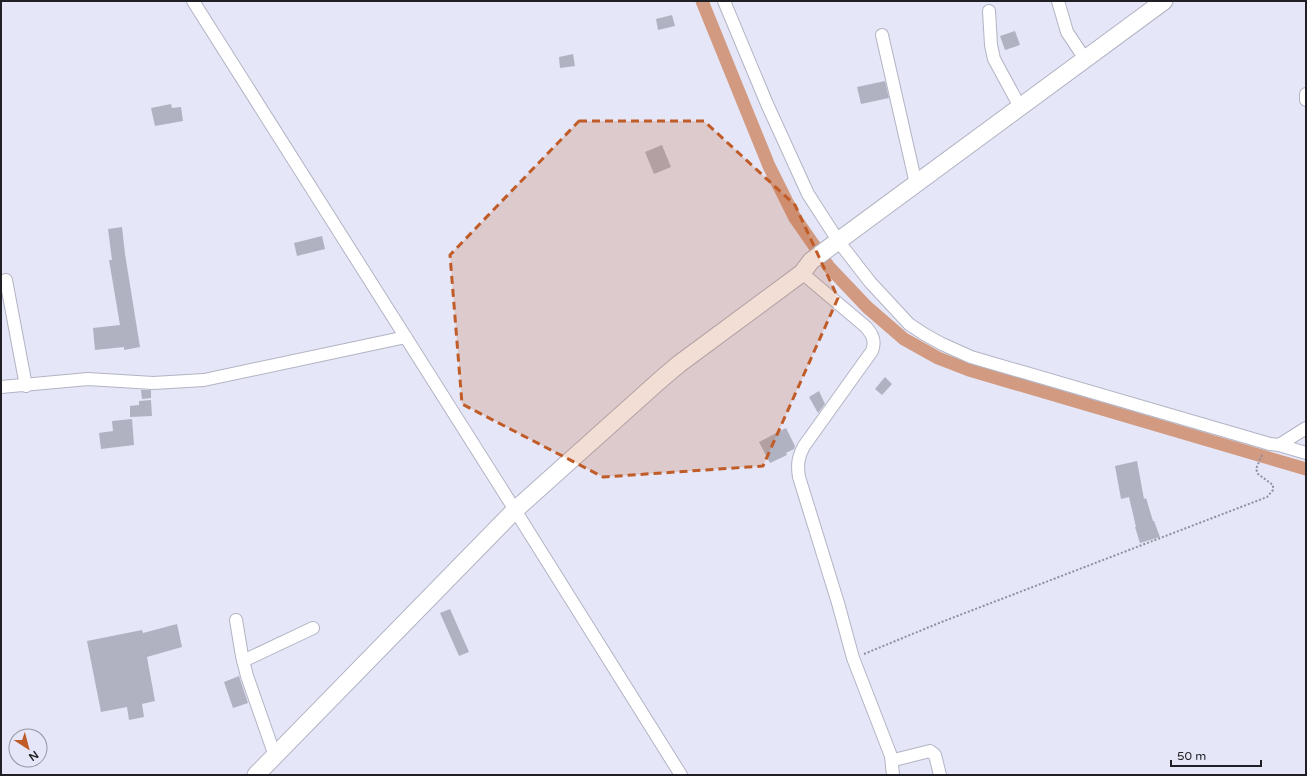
<svg xmlns="http://www.w3.org/2000/svg" width="1307" height="776" font-family="'Varela Round',sans-serif">
<style>
.lines{fill:none;stroke-linecap:round;stroke-linejoin:round}
.canal{stroke:#d29a81;stroke-width:13}
.building{fill:#b0b2c2}
.street-casing{stroke:#b2b4c4;stroke-width:14}
.secondary-casing{stroke:#b2b4c4;stroke-width:19}
.path{stroke:#8f909c;stroke-width:2;stroke-dasharray:2 2;stroke-linecap:butt}
.street{stroke:#fff;stroke-width:12}
.secondary{stroke:#fff;stroke-width:17}
.marked{fill:#c05c28;fill-opacity:0.2;stroke:#c05c28;stroke-width:3;stroke-dasharray:8 5;stroke-linejoin:round}
</style>
<rect width="100%" height="100%" fill="#e5e6f7"/>
<g class="lines">
<path class="canal" d="M702 1 769 166 795 218 829 267 867 307 904 339 938 358 969 370 1306 469"/>
</g>
<path class="building" d="M672 15 675 26 658 30 656 19Z
M1015 31 1020 45 1005 50 1000 36Z
M573 54 575 66 560 68 559 57Z
M885 81 889 98 861 104 857 87Z
M171 104 172 108 181 107 183 121 155 126 151 108Z
M662 145 671 167 654 174 645 152Z
M122 227 125 254 140 347 124 350V347L95 350 93 328 120 325 109 260H112L108 229Z
M322 236 325 249 297 256 294 243Z
M885 377 892 384 882 395 875 389Z
M141 390H151V398L142 399Z
M819 391 825 404 818 413 809 397Z
M151 400 152 416 130 417V406L139 405V401Z
M132 419 134 445 101 449 99 433 113 431 112 421Z
M786 428 795 446 794 449 786 453 787 455 770 463 759 442Z
M1137 461 1144 499 1146 498 1153 521H1154L1160 537 1140 543 1135 527H1136L1129 497 1121 499 1115 466Z
M450 609 469 652 459 656 440 613Z
M177 624 182 647 147 657 155 701 142 704 144 717 129 720 127 707 101 712 87 641 142 630 143 633Z
M239 676 248 703 233 708 224 682Z"/>
<g class="lines">
<defs>
<path id="street" d="M193 1 515 510 681 775
M724 1 767 104 808 194 839 242 870 282 909 324 924 334 942 344 971 357 1270 444 1279 445 1306 453
M1058 1 1067 32 1085 59
M989 11 991 45 994 59 1020 107
M882 35 916 184
M1306 94V100
M802 273 866 327C872 334 876 341 872 351L804 446C798 457 797 465 799 477L838 603 853 658 891 756 893 775
M6 280 26 386
M1 387 88 379 153 383 204 380 406 337
M1279 445 1306 428
M236 620 242 656 247 676 275 756
M243 661 313 628
M892 763 894 760 930 751 935 755 940 775"/>
<path id="secondary" d="M256 775 515 510 659 381 679 364 802 273 811 261 1164 1"/>
</defs>
<use href="#street" class="street-casing"/>
<use href="#secondary" class="secondary-casing"/>
<path class="path" d="M864 654 939 623 1267 497 1273 490V485L1258 474 1256 469 1262 455"/>
<use href="#street" class="street"/>
<use href="#secondary" class="secondary"/>
</g>
<path class="marked" d="M579 121H704L795 205 838 298 763 466 603 477 462 404 450 255Z"/>
<rect width="1307" height="776" fill="none" stroke="#1f1f25" stroke-width="4"/>
<g transform="translate(28 748) rotate(144)"><circle r="19" fill="#e5e6f7" stroke="#9696a3"/>
<path d="M0-3L7 15L0 10L-7 15Z" fill="#c05c28"/>
<text y="-6" font-size="11" font-weight="bold" text-anchor="middle" fill="#1f1f25">N</text>
</g>
<path d="M1171 760v6h90v-6" fill="none" stroke="#1f1f25" stroke-width="2"/>
<text x="1177" y="760" font-size="12" fill="#1f1f25" stroke="#e5e6f7" stroke-width="3" paint-order="stroke">50 m</text>
</svg>
